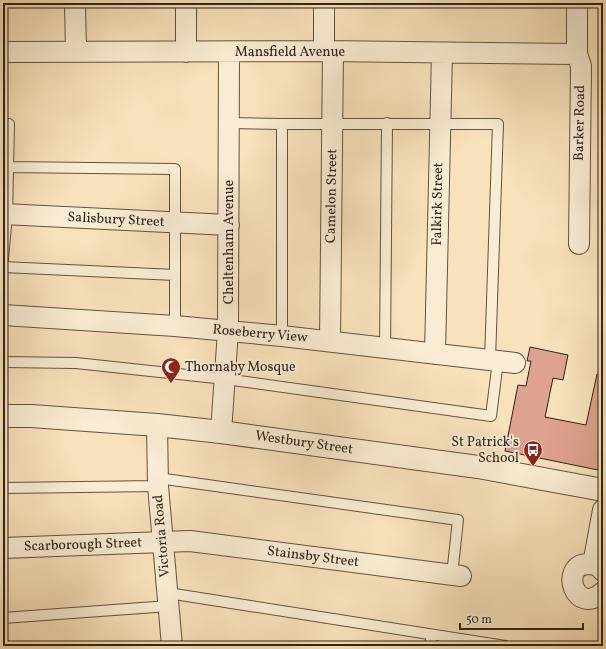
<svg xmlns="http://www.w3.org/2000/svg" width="606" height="649" font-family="Vollkorn,serif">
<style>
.building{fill:#dda290;stroke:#302219}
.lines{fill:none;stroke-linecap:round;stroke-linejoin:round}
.service-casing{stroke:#625242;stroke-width:12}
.minor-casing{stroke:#625242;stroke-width:22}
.tertiary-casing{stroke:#625242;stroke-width:24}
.service{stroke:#faecd3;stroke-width:10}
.minor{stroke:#faecd3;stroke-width:20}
.tertiary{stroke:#faecd3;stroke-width:22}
.labels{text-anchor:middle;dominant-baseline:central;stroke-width:3.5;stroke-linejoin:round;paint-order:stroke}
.street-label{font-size:14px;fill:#302219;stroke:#faecd3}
.poi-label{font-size:14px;fill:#302219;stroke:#faecd3;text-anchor:start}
</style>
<rect width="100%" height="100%" fill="#f8e2bb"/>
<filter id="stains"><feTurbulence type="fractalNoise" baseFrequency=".005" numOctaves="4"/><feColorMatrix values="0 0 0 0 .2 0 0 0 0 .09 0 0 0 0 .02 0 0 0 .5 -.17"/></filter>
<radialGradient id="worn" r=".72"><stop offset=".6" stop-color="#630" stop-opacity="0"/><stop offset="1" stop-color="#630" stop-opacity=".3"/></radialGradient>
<path class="building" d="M530 347 568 355 563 380 553 378 545 417 586 425 597 374 603 376V471L505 451 518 385 526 386 531 361H527Z"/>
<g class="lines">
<defs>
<path id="service" d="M229 123 282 124H498L490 360
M3 124H9L7 215 3 259
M8 167 175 169V326
M3 267 175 275
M282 336V124
M385 348 387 123
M3 362 76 363 225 379 491 416 498 361
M158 478 458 520 452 575
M3 488 158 486
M168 593 505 646
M3 618 169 606
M430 646 432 635"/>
<path id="minor" d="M75 3 76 52
M577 3V54L581 66 579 244
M324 51V3
M3 52 324 51 577 54
M186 52V3
M3 214 229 225
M3 315 175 326 282 336 515 363
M330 341 333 52
M435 354 442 53
M157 425 158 486 172 646
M221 432 228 331 229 52
M3 548 190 541 461 576
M593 564 603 510
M603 571C598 565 594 564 587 564 559 566 575 617 603 592"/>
<path id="tertiary" d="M3 416H31L157 425 221 432 478 467 603 490"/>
</defs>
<use href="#service" class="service-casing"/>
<use href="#minor" class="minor-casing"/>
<use href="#tertiary" class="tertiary-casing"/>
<use href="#service" class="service"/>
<use href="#minor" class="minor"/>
<use href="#tertiary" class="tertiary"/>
</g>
<defs>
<symbol id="mosque-pin" viewBox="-11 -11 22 30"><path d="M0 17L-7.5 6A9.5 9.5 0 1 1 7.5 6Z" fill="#8f2418" stroke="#faecd3"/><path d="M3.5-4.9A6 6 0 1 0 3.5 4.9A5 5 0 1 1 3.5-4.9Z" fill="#fff"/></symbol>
<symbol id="bus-pin" viewBox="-11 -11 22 30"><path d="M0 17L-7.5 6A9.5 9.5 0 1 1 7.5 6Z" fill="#8f2418" stroke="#faecd3"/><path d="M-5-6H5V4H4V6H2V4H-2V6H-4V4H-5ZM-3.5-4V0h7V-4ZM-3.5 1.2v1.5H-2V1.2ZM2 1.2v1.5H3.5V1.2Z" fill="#fff"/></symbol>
</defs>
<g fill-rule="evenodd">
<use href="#mosque-pin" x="160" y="356" width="22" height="30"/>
<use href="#bus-pin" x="522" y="439" width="22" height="30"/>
</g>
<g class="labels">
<g class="street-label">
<text x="290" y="52">Mansfield Avenue</text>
<text transform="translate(580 123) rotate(-89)">Barker Road</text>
<text transform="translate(332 196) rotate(-89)">Camelon Street</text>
<text transform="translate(438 204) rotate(-89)">Falkirk Street</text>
<text transform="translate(116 220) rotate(3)">Salisbury Street</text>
<text transform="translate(229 242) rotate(-90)">Cheltenham Avenue</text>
<text transform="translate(260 334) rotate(5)">Roseberry View</text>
<text transform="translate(304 443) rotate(8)">Westbury Street</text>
<text transform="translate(162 536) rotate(-95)">Victoria Road</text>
<text transform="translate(83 545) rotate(-2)">Scarborough Street</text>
<text transform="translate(313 557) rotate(7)">Stainsby Street</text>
</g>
<g class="poi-label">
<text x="185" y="367">Thornaby Mosque</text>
<text x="519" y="442" text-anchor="end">St Patrick's<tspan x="519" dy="16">School</tspan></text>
</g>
</g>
<rect width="606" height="649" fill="none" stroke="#f8e2bb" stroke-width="16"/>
<rect x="4" y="4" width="598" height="641" fill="none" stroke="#302219" stroke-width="2"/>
<rect x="8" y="8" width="590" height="633" fill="none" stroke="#302219"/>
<path d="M460 623v6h123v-6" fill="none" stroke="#302219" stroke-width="2"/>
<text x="466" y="623" font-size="12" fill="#302219" stroke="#faecd3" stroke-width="3" paint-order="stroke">50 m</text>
<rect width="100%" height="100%" filter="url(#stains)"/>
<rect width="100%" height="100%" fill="url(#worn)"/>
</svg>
